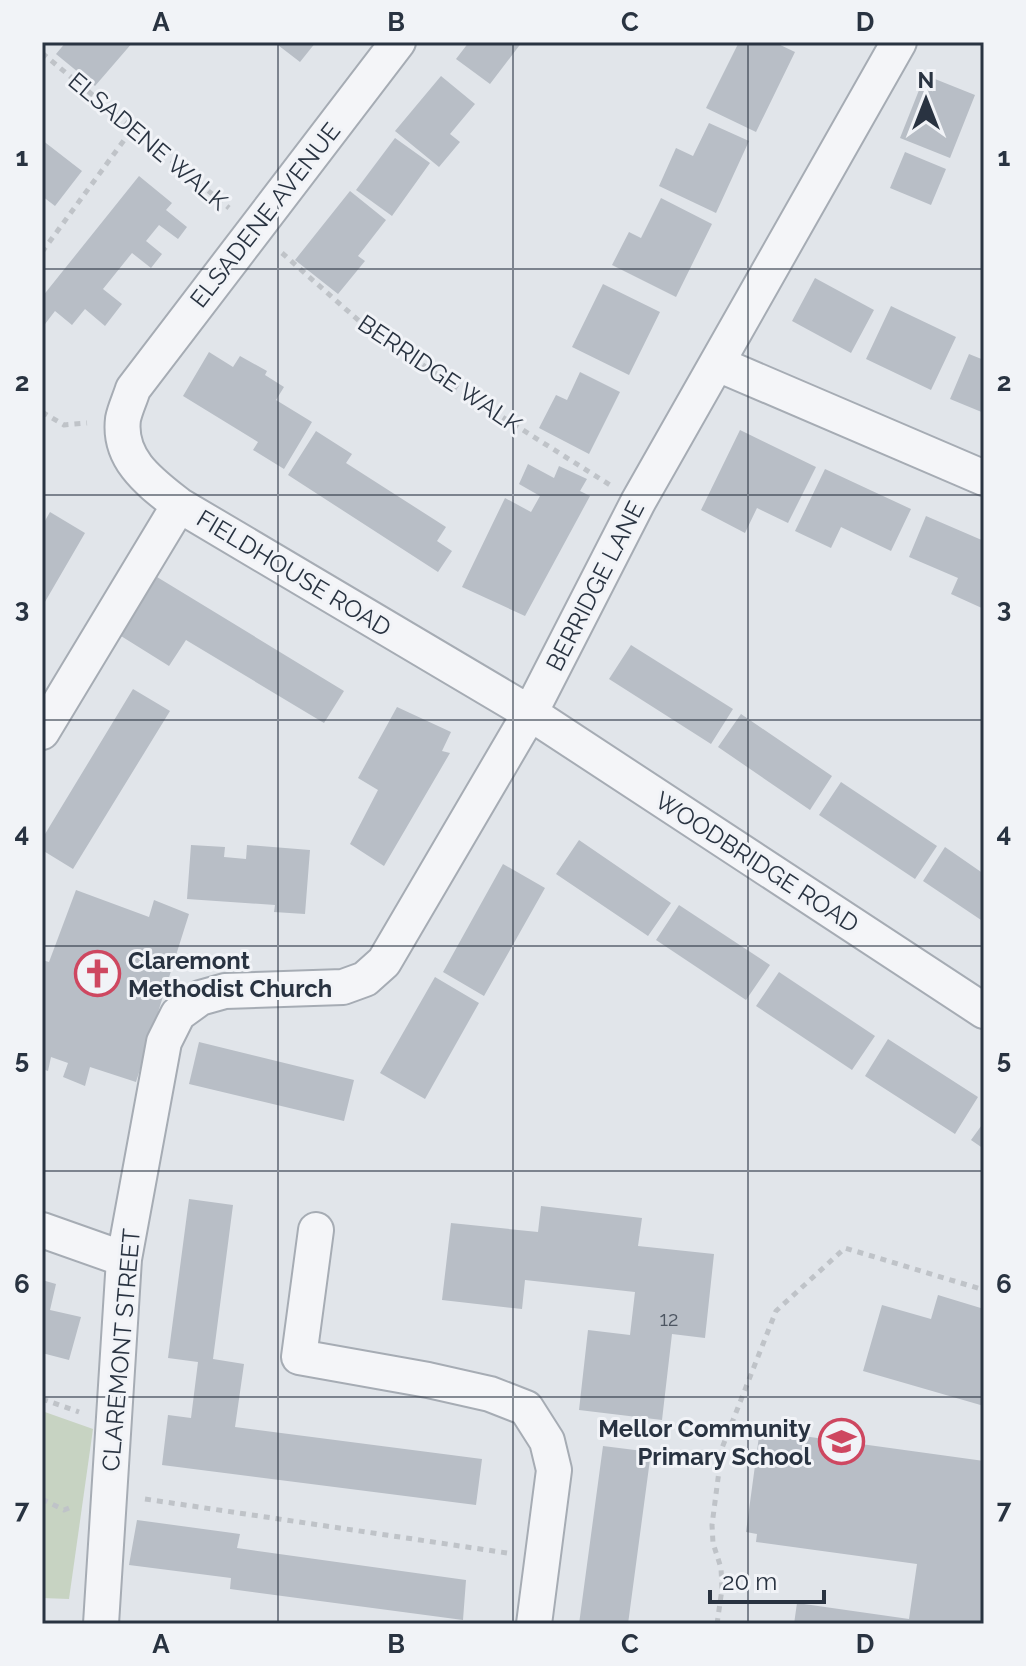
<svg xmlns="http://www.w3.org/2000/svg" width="1026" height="1666" font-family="Raleway,sans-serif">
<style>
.green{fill:#c7d3c2}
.building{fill:#b8bec6}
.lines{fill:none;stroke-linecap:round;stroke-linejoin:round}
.street-casing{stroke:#a6acb4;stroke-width:38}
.path{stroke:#bfc3c8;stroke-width:5;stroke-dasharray:6 6;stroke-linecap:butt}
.street{stroke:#f4f5f8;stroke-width:34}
.grid{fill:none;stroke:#293341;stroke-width:2;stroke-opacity:0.55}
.labels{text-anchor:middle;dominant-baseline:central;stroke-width:6;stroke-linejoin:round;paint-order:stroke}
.number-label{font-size:20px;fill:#4d5662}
.street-label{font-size:24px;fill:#293341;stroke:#f1f3f7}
.poi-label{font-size:24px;font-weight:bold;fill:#293341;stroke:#f1f3f7;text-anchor:start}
.neatline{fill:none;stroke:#293341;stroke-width:3}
.grid-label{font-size:26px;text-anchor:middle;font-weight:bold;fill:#293341}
</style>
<rect width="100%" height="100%" fill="#e1e5ea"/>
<path class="green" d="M42 1411 93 1429 69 1599 42 1598Z"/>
<path class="building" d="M66 42H133L95 86 56 54Z
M274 42H316L300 62Z
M469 42H522L490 84 456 59Z
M739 42H774L795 52 756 132 706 108Z
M925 75 975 95 950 158 900 138Z
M441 76 475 104 450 134 460 142 439 167 395 131Z
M709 123 749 141 716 213 659 186 676 148 693 156Z
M395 138 430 163 392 216 356 190Z
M42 140 82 171 55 206 42 196Z
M905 152 946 169 931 205 890 188Z
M139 176 172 203 166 210 187 227 178 239 159 225 146 241 162 254 151 268 132 253 103 289 122 304 105 326 85 309 72 325 55 311 42 328V297Z
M350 191 386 220 358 256 365 261 338 294 295 260Z
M661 198 712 224 676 297 612 265 629 232 641 238Z
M815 278 874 310 851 353 792 321Z
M603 284 660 312 629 375 572 347Z
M891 306 956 337 931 390 866 359Z
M209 352 233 367 240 356 267 371 265 375 284 387 276 400 312 422 284 469 253 450 258 442 183 396Z
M969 354 984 360V413L950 399Z
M580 372 620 392 589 454 539 428 556 395 567 400Z
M740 430 816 467 788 523 757 508 745 533 701 510Z
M316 431 352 454 346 463 446 527 437 541 452 551 438 572 288 475Z
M528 464 554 478 559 466 587 479 580 491 590 496 525 616 462 587 505 498 531 512 540 496 519 484Z
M825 469 911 509 891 551 841 527 831 548 795 531Z
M50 512 85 533 42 607V526Z
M926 516 984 541V609L951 594 958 578 909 557Z
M157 577 344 691 324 723 186 640 169 666 121 636Z
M631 645 733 709 711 744 609 679Z
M133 689 170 711 73 869 42 850V839Z
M397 707 451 732 442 751 450 753 384 866 350 844 378 790 358 778Z
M741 714 832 776 810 810 718 747Z
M841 782 937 846 915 879 819 815Z
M579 840 671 903 648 936 556 874Z
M191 845 225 847 224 857 246 859 247 845 310 850 305 914 274 912 275 905 187 899Z
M945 847 984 874V922L923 881Z
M503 864 545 888 484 996 443 972Z
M76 890 149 917 154 900 189 914 136 1082 90 1067 85 1086 63 1077 68 1063 51 1057 48 1071 42 1069V960L49 962Z
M679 905 770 965 746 1000 656 940Z
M779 972 875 1036 852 1070 756 1006Z
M435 977 479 1003 425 1099 380 1073Z
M888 1039 978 1097 955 1134 865 1076Z
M199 1042 354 1080 344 1121 189 1084Z
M984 1122V1149L971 1140Z
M189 1199 233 1205 213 1359 244 1364 235 1427 482 1459 476 1505 162 1465 168 1415 191 1418 198 1362 168 1358Z
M541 1206 642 1218 638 1246 714 1254 705 1338 672 1334 662 1420 579 1410 588 1330 630 1335 635 1292 525 1280 522 1309 442 1300 451 1223 538 1232Z
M42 1280 56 1284 50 1310 81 1317 69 1360 42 1353Z
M938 1295 984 1309V1406L863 1371 882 1305 931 1319Z
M774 1432 984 1461V1601L981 1624H794L797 1603 909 1619 917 1564 756 1542 757 1534 746 1532 759 1436 773 1438Z
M603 1446 651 1452 628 1624H579Z
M137 1520 240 1534 237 1548 466 1580 463 1620 230 1589 231 1578 129 1565Z"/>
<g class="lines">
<defs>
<path id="street" d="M398 42 133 389C130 399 125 409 123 419 118 460 151 483 179 505L530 713 984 1011
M718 364 984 478
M42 732 179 505
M42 1230 124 1259
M316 1230 299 1357 428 1380 490 1394 526 1408 547 1441 554 1470 534 1624
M101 1624 124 1259 164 1042 178 1014 200 998 225 991 343 987 365 979 384 962 530 713 638 502 899 42"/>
</defs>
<use href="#street" class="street-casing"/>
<path class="path" d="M42 53 229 208
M42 252 133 128
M282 253 366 327 480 403 610 485
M42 412 64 425 87 423
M42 1399 79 1412
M42 1499 64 1510 74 1506
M145 1499 507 1553
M717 1624 722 1589 721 1568 713 1543 712 1525 722 1448 776 1311 845 1248 984 1290"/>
<use href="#street" class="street"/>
</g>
<path class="grid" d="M278 42V1624M513 42V1624M748 42V1624M42 269H984M42 495H984M42 720H984M42 946H984M42 1171H984M42 1397H984"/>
<defs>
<symbol id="church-ring" viewBox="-11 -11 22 22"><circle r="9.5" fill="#f1f3f7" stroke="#ce4760" stroke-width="1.5"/><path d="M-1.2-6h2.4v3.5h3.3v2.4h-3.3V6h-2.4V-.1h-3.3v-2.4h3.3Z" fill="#ce4760"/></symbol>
<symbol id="school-ring" viewBox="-11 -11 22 22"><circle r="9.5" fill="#f1f3f7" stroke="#ce4760" stroke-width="1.5"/><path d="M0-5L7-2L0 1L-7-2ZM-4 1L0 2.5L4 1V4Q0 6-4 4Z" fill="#ce4760"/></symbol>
</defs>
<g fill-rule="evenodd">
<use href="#church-ring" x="72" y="948" width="51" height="51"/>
<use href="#school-ring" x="816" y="1416" width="51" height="51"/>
</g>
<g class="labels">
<g class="number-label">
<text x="669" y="1319">12</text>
</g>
<g class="street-label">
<text transform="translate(148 141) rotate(40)">ELSADENE WALK</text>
<text transform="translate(265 215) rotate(-52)">ELSADENE AVENUE</text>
<text transform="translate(440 374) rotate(34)">BERRIDGE WALK</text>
<text transform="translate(294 573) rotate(31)">FIELDHOUSE ROAD</text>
<text transform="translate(595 586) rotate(-63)">BERRIDGE LANE</text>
<text transform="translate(757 862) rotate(33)">WOODBRIDGE ROAD</text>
<text transform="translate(121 1350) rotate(-85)">CLAREMONT STREET</text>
</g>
<g class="poi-label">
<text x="128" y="960">Claremont<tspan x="128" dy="28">Methodist Church</tspan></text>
<text x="811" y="1428" text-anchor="end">Mellor Community<tspan x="811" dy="28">Primary School</tspan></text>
</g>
</g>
<rect width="1026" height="1666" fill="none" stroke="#f1f3f7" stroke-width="88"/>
<g transform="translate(926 100)" stroke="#f1f3f7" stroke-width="6" paint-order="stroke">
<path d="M0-6L14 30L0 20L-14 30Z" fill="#293341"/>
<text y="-12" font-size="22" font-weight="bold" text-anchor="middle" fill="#293341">N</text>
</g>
<path d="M710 1590v12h114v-12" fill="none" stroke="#293341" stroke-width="4"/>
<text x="722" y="1590" font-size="24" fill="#293341" stroke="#f1f3f7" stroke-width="6" paint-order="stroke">20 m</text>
<rect x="44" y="44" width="938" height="1578" class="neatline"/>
<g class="grid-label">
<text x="161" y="31">A</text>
<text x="396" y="31">B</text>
<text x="630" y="31">C</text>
<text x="865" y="31">D</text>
<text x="22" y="166">1</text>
<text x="1004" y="166">1</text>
<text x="22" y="391">2</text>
<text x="1004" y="391">2</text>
<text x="22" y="617">3</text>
<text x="1004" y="617">3</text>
<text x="22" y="842">4</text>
<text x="1004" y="842">4</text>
<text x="22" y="1068">5</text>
<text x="1004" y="1068">5</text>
<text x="22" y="1293">6</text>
<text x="1004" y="1293">6</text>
<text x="22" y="1518">7</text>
<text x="1004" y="1518">7</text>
<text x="161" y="1653">A</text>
<text x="396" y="1653">B</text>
<text x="630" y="1653">C</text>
<text x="865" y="1653">D</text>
</g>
</svg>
